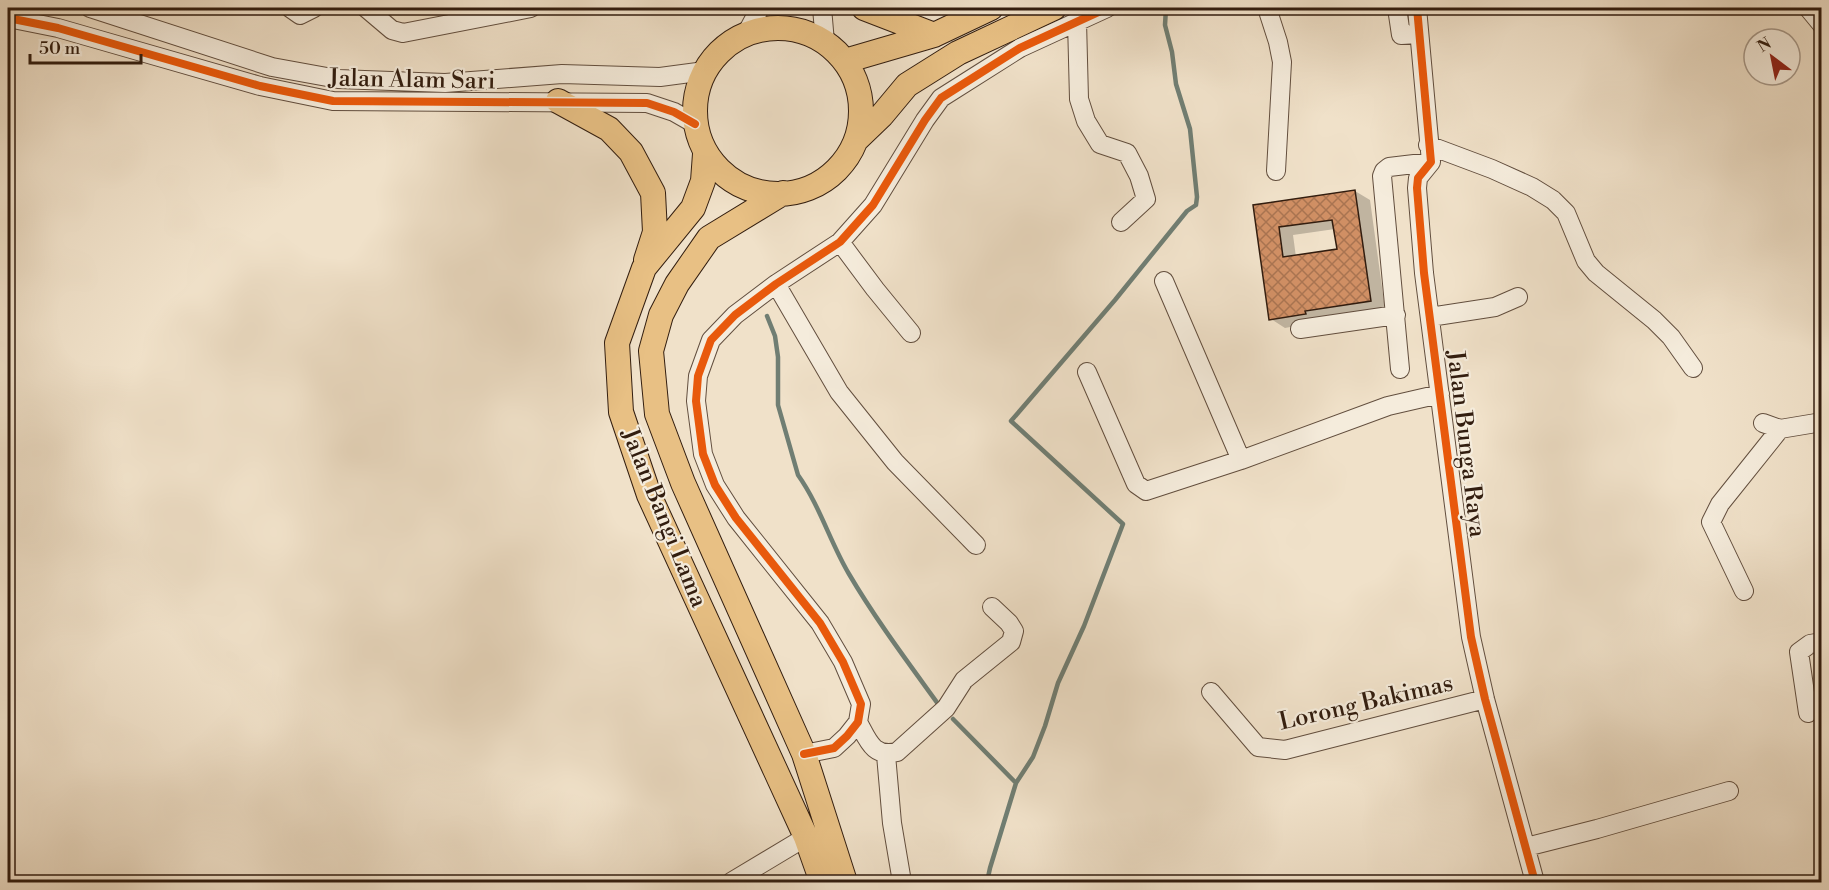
<svg xmlns="http://www.w3.org/2000/svg" width="1829" height="890" font-family="'Libre Bodoni',serif">
<style>
.shadow{fill:#0003;fill-rule:evenodd}
.lines{fill:none;stroke-linecap:round;stroke-linejoin:round}
.stream{stroke:#707e73;stroke-width:4.5}
.building{fill:url(#building-cross-hatch);stroke:#321d0f;stroke-width:1.5;fill-rule:evenodd}
.minor-casing{stroke:#624e3e;stroke-width:20}
.major-casing{stroke:#321d0f;stroke-width:26}
.minor{stroke:#f5ecdc;stroke-width:18}
.major{stroke:#e8c084;stroke-width:24}
.cycleway-casing{stroke:#f5ecdc;stroke-width:11}
.cycleway{stroke:#e8590c;stroke-width:8}
.labels{text-anchor:middle;dominant-baseline:central;stroke-width:4.5;stroke-linejoin:round;paint-order:stroke}
.street-label{font-size:24px;fill:#321d0f;stroke:#f5ecdc}
</style>
<defs>
<pattern id="building-cross-hatch" width="8" height="8" patternUnits="userSpaceOnUse" patternTransform="scale(1.5)"><rect width="8" height="8" fill="#d08f64"/><path d="M0 0l8 8M0 8l8-8" fill="none" stroke="#a97451"/></pattern>
</defs>
<rect width="100%" height="100%" fill="#f0e1c9"/>
<filter id="stains"><feTurbulence type="fractalNoise" baseFrequency=".00333" numOctaves="4"/><feColorMatrix values="0 0 0 0 .2 0 0 0 0 .09 0 0 0 0 .02 0 0 0 .5 -.17"/></filter>
<radialGradient id="worn" r=".72"><stop offset=".6" stop-color="#630" stop-opacity="0"/><stop offset="1" stop-color="#630" stop-opacity=".3"/></radialGradient>
<path class="shadow" d="M1355 191 1370 200 1385 309 1285 328 1271 319 1255 206ZM1335 229 1338 250 1296 257 1293 235Z"/>
<g class="lines">
<path class="stream" d="M767 316 775 336 778 357V405L798 475C820 506 830 542 849 574 876 620 910 665 941 708
M953 719 1016 783
M987 882 990 868 1016 783 1033 757 1045 726 1058 683 1084 626 1123 524 1011 421 1115 300 1187 211 1196 205 1197 197 1190 129 1176 84 1172 52 1165 25 1166 8"/>
</g>
<path class="building" d="M1355 190 1371 301 1305 311 1306 314 1269 320 1253 205ZM1332 220 1337 249 1283 257 1279 227Z"/>
<g class="lines">
<defs>
<path id="minor" d="M90 8 272 67 338 79 445 83 562 74 660 77 705 71
M290 8 300 15 314 8
M366 8 392 30 403 33 531 8
M822 8 825 42
M1267 8 1278 42 1282 62 1276 171
M1397 8 1401 35 1419 34
M1417 8 1431 162 1418 178 1417 188 1424 273 1471 637 1485 699 1535 882
M1808 8 1822 25
M8 18 58 28 260 86 333 101 647 103 674 112 695 124
M1077 21 1079 99 1086 121 1100 144 1127 153 1139 176 1146 199 1121 222
M746 34 760 8
M1428 145 1492 169 1532 187 1553 200 1566 213 1586 261 1596 273 1654 320 1671 337 1693 368
M840 242 875 289 911 333
M1164 281 1241 460
M776 284 839 392 895 462 976 545
M1430 317 1495 307 1518 297
M1300 329 1396 315
M1400 369 1382 176 1384 171 1389 167 1431 162
M1087 372 1136 484 1146 491 1241 460 1388 406 1440 394
M1763 423 1780 429 1822 422
M1744 591 1711 522 1720 504 1780 429
M1211 692 1258 747 1285 750 1485 699
M1808 713 1799 652 1810 644 1822 642
M858 722C868 740 873 758 897 752L946 708 964 680 1011 642 1014 631 1009 623 992 607
M804 754 834 748 847 736 858 722 861 704 843 662 820 623 736 518 715 485 703 454 696 401 698 376 711 340 735 315 776 284 840 242 873 205 925 120 941 98 1020 48 1107 8
M886 755 892 823 902 882
M1526 847 1597 829 1729 791
M731 882 806 837"/>
<path id="major" d="M864 8 934 35
M695 111a83 83 0 1 1 166 0a83 83 0 1 1-166 0Z
M845 61 934 35 991 8
M558 101 609 129 631 152 653 193 655 232 646 260
M857 139 882 115 907 85 958 53 1054 8
M705 154 703 181 693 208 644 268 617 343 621 412 649 495 806 837 822 882
M783 193 709 238 677 284 661 315 651 351 657 414 683 483 804 754 845 882"/>
</defs>
<use href="#minor" class="minor-casing"/>
<use href="#major" class="major-casing"/>
<use href="#minor" class="minor"/>
<use href="#major" class="major"/>
<defs>
<path id="cycleway" d="M1417 8 1431 162 1418 178 1417 188 1424 273 1471 637 1485 699 1535 882
M8 18 58 28 260 86 333 101 647 103 674 112 695 124
M804 754 834 748 847 736 858 722 861 704 843 662 820 623 736 518 715 485 703 454 696 401 698 376 711 340 735 315 776 284 840 242 873 205 925 120 941 98 1020 48 1107 8"/>
</defs>
<use href="#cycleway" class="cycleway-casing"/>
<use href="#cycleway" class="cycleway"/>
</g>
<g class="labels">
<g class="street-label">
<text transform="translate(412 80) rotate(1)">Jalan Alam Sari</text>
<text transform="translate(1466 444) rotate(83)">Jalan Bunga Raya</text>
<text transform="translate(664 518) rotate(68)">Jalan Bangi Lama</text>
<text transform="translate(1366 703) rotate(-13)">Lorong Bakimas</text>
</g>
</g>
<rect width="1829" height="890" fill="none" stroke="#f0e1c9" stroke-width="30"/>
<rect x="9" y="9" width="1811" height="872" fill="none" stroke="#321d0f" stroke-width="3"/>
<rect x="15" y="15" width="1799" height="860" fill="none" stroke="#321d0f" stroke-width="1.5"/>
<g transform="translate(1772 57) rotate(328)"><circle r="28" fill="#f5ecdc" stroke="#a7998a" stroke-width="1.5"/>
<path d="M0-4.5L10 22L0 15L-10 22Z" fill="#8f2418"/>
<text y="-9" font-size="16" font-weight="bold" text-anchor="middle" fill="#321d0f">N</text>
</g>
<path d="M30 54v9h111v-9" fill="none" stroke="#321d0f" stroke-width="3"/>
<text x="39" y="54" font-size="18" fill="#321d0f" stroke="#f5ecdc" stroke-width="4.5" paint-order="stroke">50 m</text>
<rect width="100%" height="100%" filter="url(#stains)"/>
<rect width="100%" height="100%" fill="url(#worn)"/>
</svg>
